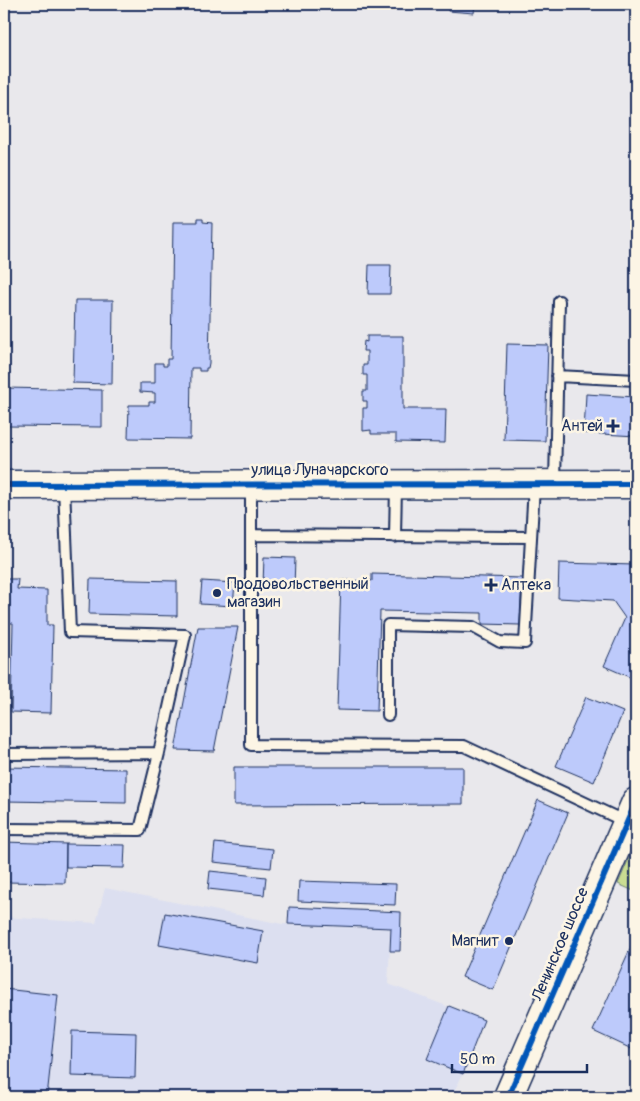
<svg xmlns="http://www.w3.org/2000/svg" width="640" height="1101" font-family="Pangolin,sans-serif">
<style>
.built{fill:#dcdff0}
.green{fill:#c9dd92;stroke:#728678}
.building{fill:#bdcafb;stroke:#1b2f5e}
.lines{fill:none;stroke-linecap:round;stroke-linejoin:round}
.lane-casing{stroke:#1b2f5e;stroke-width:14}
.secondary-casing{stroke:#1b2f5e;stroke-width:31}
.lane{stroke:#fcf5e5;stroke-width:10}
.secondary{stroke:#fcf5e5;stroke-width:28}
.cycleway-casing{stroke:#fcf5e5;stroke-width:9}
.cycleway{stroke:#0057b8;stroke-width:6}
.poi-dot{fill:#1b2f5e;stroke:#fcf5e5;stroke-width:2}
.labels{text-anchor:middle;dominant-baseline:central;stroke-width:5;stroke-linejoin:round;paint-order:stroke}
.poi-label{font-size:16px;fill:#1b2f5e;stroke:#fcf5e5;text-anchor:end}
.street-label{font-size:16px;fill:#1b2f5e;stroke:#fcf5e5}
</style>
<rect width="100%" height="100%" fill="#e9e8ec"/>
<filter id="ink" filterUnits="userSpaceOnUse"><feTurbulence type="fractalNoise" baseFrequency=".02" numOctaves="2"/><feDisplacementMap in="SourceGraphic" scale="10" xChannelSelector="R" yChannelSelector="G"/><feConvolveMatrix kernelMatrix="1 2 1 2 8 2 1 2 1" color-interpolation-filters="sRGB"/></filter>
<g filter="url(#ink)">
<path class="built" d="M105 888 282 924 391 928 388 984 484 1020 463 1074 451 1097H4V917L96 923Z"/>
<path class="green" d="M636 842V892L618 884Z"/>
<path class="building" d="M448 4H475L474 13 448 11Z
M197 219H203V222L212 223 209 363 208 368H206V371H199V368H191L190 439 128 438 129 405H149V402H155V393L140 392V383H155V363H163V366H167V359H171L173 222H197Z
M369 265H391L390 294H368Z
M75 300H113L112 384 73 383Z
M367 336H403V409H446L445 443 396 442V434H371V430L363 431V408H367V401H363V391H367V375H363V365H367V351H363L364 341 367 342Z
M507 344 548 345 545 441 504 440Z
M6 388 102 390V427L6 426Z
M586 394 636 397V436L584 433Z
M264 557 295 558 294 587 263 585Z
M559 563 635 565 636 680 604 666 625 618 613 601 558 598Z
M372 574 522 578 520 625 482 624V613L380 611 377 711 337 710 341 580 372 581Z
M4 579H18L17 589 47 590V625H53L51 713 11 712 13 623H4Z
M90 579 177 581V616L89 614Z
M202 581 235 583 233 606 200 604Z
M198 627H238L214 751 175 750Z
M586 697 623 712 594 782 556 766Z
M4 767 126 769V803L4 801Z
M234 767H463V804L234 805Z
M538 800 568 813 493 990 462 977Z
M4 842 66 844 65 883 4 882Z
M215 843 273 849 271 868 213 862Z
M66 844 125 845 124 868 66 867Z
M210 871 266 877 264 895 208 889Z
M299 881 396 884 395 905 298 901Z
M289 907 401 912 400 951H390L391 928 288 924Z
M165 913 263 931 258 963 159 945Z
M635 938 636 939V1051L593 1031Z
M4 989 58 995 47 1097H4Z
M449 1006 484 1020 463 1074 427 1059Z
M72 1031 136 1033 135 1078 71 1076Z"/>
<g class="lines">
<defs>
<path id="lane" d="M557 376 636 380
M555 482 559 301
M251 485V745L464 746 626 822
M251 535 531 537
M395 537 396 485
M388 715V625L473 627 500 642 525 643 534 486
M4 754 159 753
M4 829 140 830 159 753 185 635 70 632 64 486"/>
<path id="secondary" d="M4 485 636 484
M508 1097 636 802"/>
</defs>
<use href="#lane" class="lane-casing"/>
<use href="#secondary" class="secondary-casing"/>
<use href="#lane" class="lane"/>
<use href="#secondary" class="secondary"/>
<defs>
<path id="cycleway" d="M4 485 636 484
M508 1097 636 802"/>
</defs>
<use href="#cycleway" class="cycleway-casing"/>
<use href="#cycleway" class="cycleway"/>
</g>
</g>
<g class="poi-dot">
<path d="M610.5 418.5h5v5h5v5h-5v5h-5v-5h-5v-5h5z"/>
<path d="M488.5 577.5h5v5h5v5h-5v5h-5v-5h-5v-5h5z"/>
<circle cx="217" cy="593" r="5"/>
<circle cx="509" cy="941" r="5"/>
</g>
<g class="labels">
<g class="poi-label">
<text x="603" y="426">Антей</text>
<text x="227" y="584" text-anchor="start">Продовольственный<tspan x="227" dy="18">магазин</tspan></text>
<text x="501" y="585" text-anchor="start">Аптека</text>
<text x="499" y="941">Магнит</text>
</g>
<g class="street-label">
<text x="320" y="470">улица Луначарского</text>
<text transform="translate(560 944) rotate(-67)">Ленинское шоссе</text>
</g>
</g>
<rect width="640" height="1101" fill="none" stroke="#fcf5e5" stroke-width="20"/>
<rect x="10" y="10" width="620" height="1081" fill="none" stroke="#1b2f5e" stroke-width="2" filter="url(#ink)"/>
<path d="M452 1064v8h135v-8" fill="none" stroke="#1b2f5e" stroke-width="2.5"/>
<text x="460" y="1064" font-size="15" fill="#1b2f5e" stroke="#fcf5e5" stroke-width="4" paint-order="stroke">50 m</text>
</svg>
